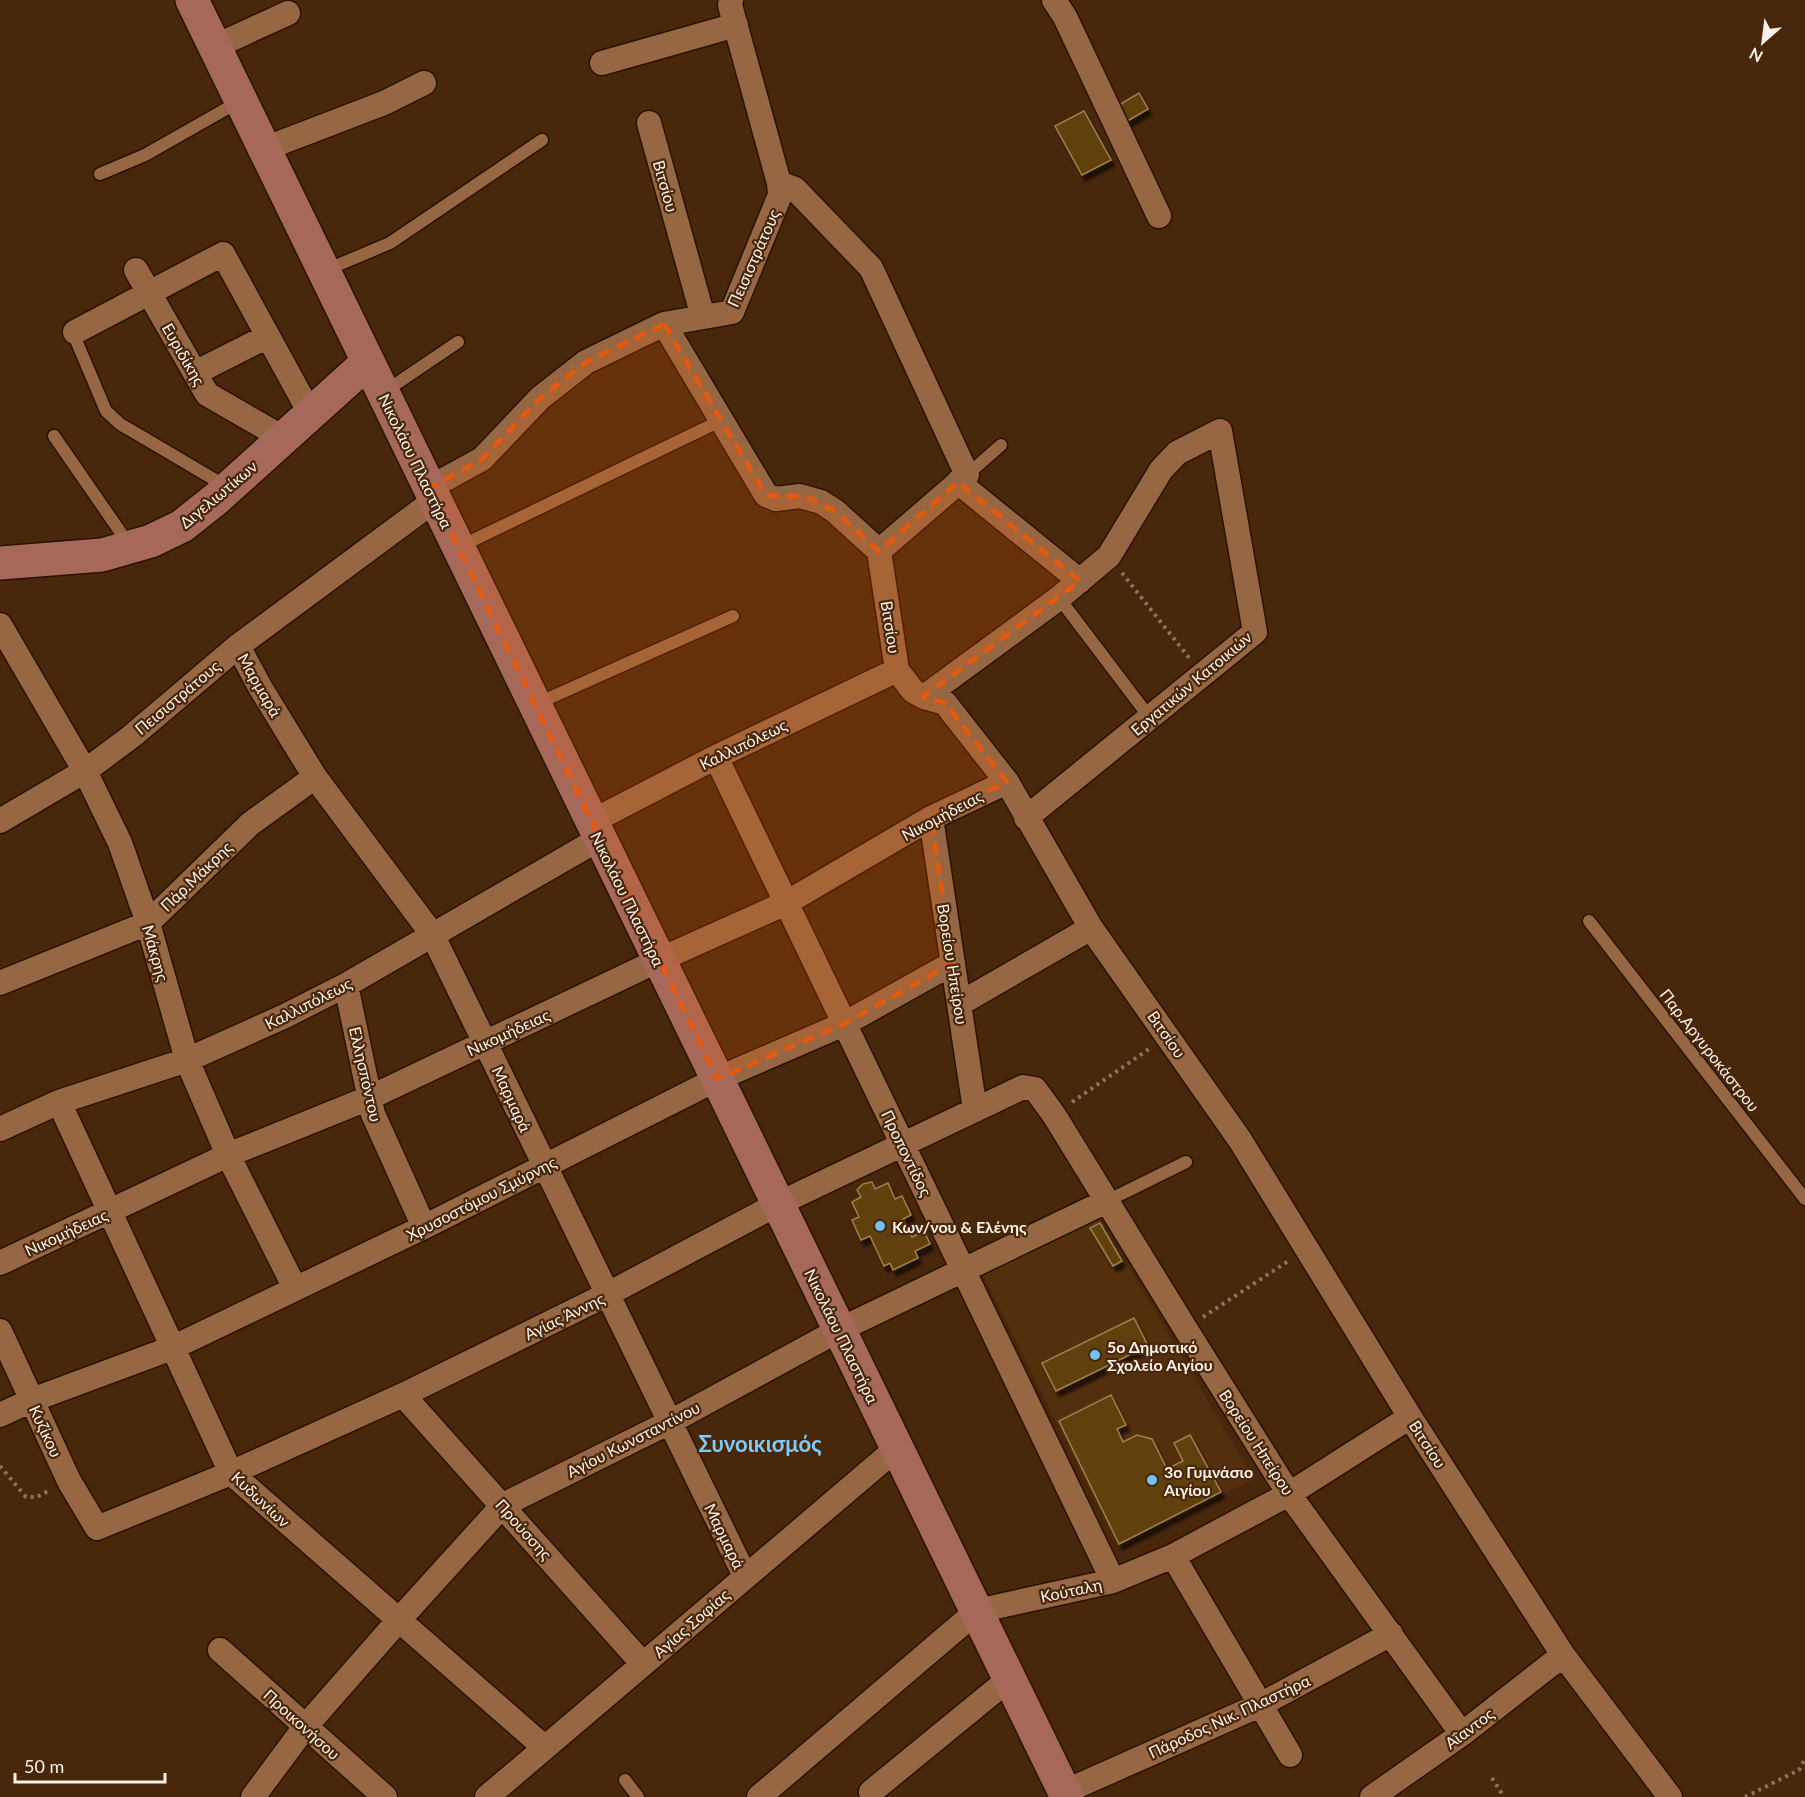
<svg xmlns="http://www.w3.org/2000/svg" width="1805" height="1797" font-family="Lato,sans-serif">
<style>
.built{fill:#542f0e}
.building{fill:#604108;stroke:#a07f4c;stroke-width:1.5;filter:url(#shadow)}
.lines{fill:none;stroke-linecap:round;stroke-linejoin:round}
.lane-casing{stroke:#291201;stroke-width:15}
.street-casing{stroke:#291201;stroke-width:27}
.secondary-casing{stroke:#291201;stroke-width:36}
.path{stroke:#8d745f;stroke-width:4;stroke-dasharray:3 4.5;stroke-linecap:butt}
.lane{stroke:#976743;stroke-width:12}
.street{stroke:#976743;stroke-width:24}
.secondary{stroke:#a56859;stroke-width:33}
.marked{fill:#e8590c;fill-opacity:0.2;stroke:#e8590c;stroke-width:4.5;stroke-dasharray:12 8;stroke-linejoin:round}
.poi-dot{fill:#6fc2f4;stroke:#48270b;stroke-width:2}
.labels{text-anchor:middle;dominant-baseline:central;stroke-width:4.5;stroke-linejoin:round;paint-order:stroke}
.street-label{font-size:16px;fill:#fdf2ea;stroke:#48270b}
.poi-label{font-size:16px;font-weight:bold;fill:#fdf2ea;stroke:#48270b;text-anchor:start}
.district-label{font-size:22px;font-weight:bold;fill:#7fcbf9;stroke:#48270b}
</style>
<defs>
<filter id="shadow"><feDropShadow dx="3.5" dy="6" stdDeviation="1.5" flood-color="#0009"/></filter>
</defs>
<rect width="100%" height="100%" fill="#48270b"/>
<path class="built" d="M1100 1219 1254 1479 1118 1548 983 1274Z"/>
<path class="building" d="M1139 93 1148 109 1124 123 1114 108Z
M1084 111 1111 160 1082 175 1055 126Z
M872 1182 875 1189 888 1183 895 1199 902 1196 911 1215 903 1219 912 1237 924 1231 930 1244 915 1251 918 1258 893 1270 890 1263 884 1266 870 1236 861 1240 852 1220 859 1217 852 1202 861 1197 857 1190 863 1184Z
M1100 1223 1122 1261 1113 1266 1090 1228Z
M1134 1318 1148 1346 1056 1391 1042 1363Z
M1111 1395 1126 1425 1117 1429 1123 1442 1137 1435 1152 1439 1167 1469 1183 1461 1174 1443 1190 1435 1221 1492 1119 1544 1059 1421Z"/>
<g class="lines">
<defs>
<path id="lane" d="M100 174 145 155 240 101
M326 270 390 243 542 140
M75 332 73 333 106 411 120 424 144 438 227 487
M384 392 458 342
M54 436 130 546
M967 475 1001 445
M459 547 720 421
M1059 598 1150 718
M536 704 733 616
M1589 921 1805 1199
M1107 1201 1186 1162
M625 1780 638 1797"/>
<path id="street" d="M1054 0 1065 17 1159 216
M214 47 288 13
M602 63 736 25
M649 123 703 317
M264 149 384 103 424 83
M779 183 795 189 871 268 967 475 879 551
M136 270 207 394 283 438
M664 324 766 495 776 499 800 496 821 502 835 511 879 551 897 670 913 691 924 697 945 703 1007 782 1091 928 1240 1140 1410 1417 1563 1655 1670 1797
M75 332 223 254 310 413
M195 373 268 336
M958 482 1080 581
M429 488 482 459 540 398 586 362 664 324 732 312 780 195 779 183 730 5 731 0
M0 625 85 771 120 843 148 923 187 1060 228 1155 295 1288
M238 646 260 687 315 777 432 934 745 1576
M924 697 1059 598 1109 556 1161 470 1177 453 1220 431 1255 632 1026 818
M716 757 1113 1581
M931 818 975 1110
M0 821 85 771 132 736 238 646 435 500
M591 822 716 757 897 670
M0 983 148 923 250 824 315 777
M346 985 373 1114 424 1227
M959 1004 1091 928
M59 1102 231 1473 544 1747
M0 1129 59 1102 187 1060 285 1016 346 985 599 839
M0 1263 228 1155 369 1098 659 960 786 903 931 818 1007 782
M0 1331 69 1481 97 1528 231 1473 403 1395 608 1294 778 1204 1023 1087 1035 1089 1054 1115 1185 1328 1289 1494 1462 1734
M403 1395 643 1664
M0 1415 32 1400 172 1348 424 1227 717 1079 844 1024 953 963
M1173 1556 1290 1755
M220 1650 385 1797
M871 1792 1009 1679
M1064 1792 1260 1705 1391 1634
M253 1797 305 1727 398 1621 503 1505 670 1422 839 1330 1107 1201
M487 1797 896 1449
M759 1797 977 1611 1113 1581 1173 1556 1289 1494 1410 1417
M1372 1797 1462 1734 1563 1655"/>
<path id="secondary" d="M192 0 1067 1797
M0 563 102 555 151 541 182 526 216 499 368 362"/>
</defs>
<use href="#lane" class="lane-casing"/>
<use href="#street" class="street-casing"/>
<use href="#secondary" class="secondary-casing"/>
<path class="path" d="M1122 573 1190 659
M1072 1102 1149 1049
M1203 1317 1290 1260
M0 1466 26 1497H37L50 1490
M1492 1778 1504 1797
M1745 1797 1799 1770 1805 1759"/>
<use href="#lane" class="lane"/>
<use href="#street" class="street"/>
<use href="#secondary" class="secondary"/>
</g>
<path class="marked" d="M664 324 766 495 807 497 835 511 879 551 958 482 1080 581 923 697 945 703 1007 782 931 818 953 963 844 1024 717 1079 429 488 482 459 540 398 586 362Z"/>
<g class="poi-dot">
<circle cx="880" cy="1226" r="6"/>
<circle cx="1095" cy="1355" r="6"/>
<circle cx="1152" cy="1480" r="6"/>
</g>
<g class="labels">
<g class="street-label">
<text transform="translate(666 186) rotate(74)">Βιτσίου</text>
<text transform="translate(753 258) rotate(-66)">Πεισιστράτους</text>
<text transform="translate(184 354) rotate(60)">Ευριδίκης</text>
<text transform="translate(416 461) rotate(64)">Νικολάου Πλαστήρα</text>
<text transform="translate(218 494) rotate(-40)">Διγελιωτίκων</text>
<text transform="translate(891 627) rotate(81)">Βιτσίου</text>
<text transform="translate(1191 683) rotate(-40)">Εργατικών Κατοικιών</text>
<text transform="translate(260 685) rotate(60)">Μαρμαρά</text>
<text transform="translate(177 697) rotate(-40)">Πεισιστράτους</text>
<text transform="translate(743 744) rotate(-26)">Καλλιπόλεως</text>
<text transform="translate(942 815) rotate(-28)">Νικομήδειας</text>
<text transform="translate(196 876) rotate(-44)">Πάρ.Μάκρης</text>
<text transform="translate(628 899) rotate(64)">Νικολάου Πλαστήρα</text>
<text transform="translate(156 953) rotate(74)">Μάκρης</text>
<text transform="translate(953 964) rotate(81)">Βορείου Ηπείρου</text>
<text transform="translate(308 1003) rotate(-27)">Καλλιπόλεως</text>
<text transform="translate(508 1032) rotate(-25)">Νικομήδειας</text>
<text transform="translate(1167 1034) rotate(55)">Βιτσίου</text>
<text transform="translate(1710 1050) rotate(52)">Παρ.Αργυροκάστρου</text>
<text transform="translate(366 1074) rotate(77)">Ελλησπόντου</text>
<text transform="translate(512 1099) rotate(65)">Μαρμαρά</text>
<text transform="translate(907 1153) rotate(64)">Προποντίδος</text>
<text transform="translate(481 1198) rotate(-27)">Χρυσοστόμου Σμύρνης</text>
<text transform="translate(66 1232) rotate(-25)">Νικομήδειας</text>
<text transform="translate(564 1316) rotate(-26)">Αγίας Άννης</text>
<text transform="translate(842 1336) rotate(64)">Νικολάου Πλαστήρα</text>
<text transform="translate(46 1431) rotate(65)">Κυζίκου</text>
<text transform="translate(633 1439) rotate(-27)">Αγίου Κωνσταντίνου</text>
<text transform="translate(1257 1442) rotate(57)">Βορείου Ηπείρου</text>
<text transform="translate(1428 1444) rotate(57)">Βιτσίου</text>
<text transform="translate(261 1499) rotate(43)">Κυδωνίων</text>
<text transform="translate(524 1529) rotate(48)">Προύσσης</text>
<text transform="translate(725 1536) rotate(64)">Μαρμαρά</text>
<text transform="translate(1071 1590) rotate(-12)">Κούταλη</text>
<text transform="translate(691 1623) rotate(-41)">Αγίας Σοφίας</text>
<text transform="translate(1229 1716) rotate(-25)">Πάροδος Νικ. Πλαστήρα</text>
<text transform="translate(302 1724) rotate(42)">Προικονήσου</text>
<text transform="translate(1469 1728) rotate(-37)">Αΐαντος</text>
</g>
<g class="poi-label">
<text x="892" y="1226">Κων/νου &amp; Ελένης</text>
<text x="1107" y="1346">5ο Δημοτικό<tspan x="1107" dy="18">Σχολείο Αιγίου</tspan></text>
<text x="1164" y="1471">3ο Γυμνάσιο<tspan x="1164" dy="18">Αιγίου</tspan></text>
</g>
<g class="district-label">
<text x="760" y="1443">Συνοικισμός</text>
</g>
</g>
<g transform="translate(1763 42) rotate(208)" stroke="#48270b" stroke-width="4.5" paint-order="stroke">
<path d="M0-4.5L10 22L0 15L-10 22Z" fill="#fdf2ea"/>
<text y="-9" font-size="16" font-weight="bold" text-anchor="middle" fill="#fdf2ea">N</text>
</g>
<path d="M15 1773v9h150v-9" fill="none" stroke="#fdf2ea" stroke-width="3"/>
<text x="24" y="1773" font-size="18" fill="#fdf2ea" stroke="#48270b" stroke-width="4.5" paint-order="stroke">50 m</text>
</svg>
